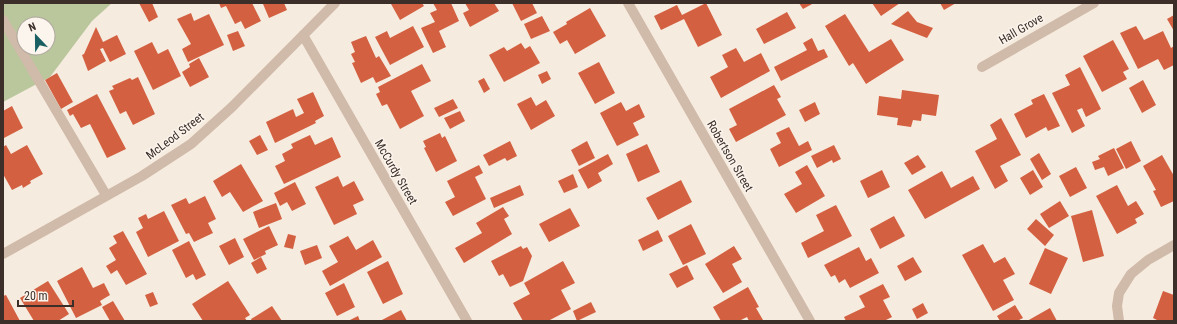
<svg xmlns="http://www.w3.org/2000/svg" width="1177" height="324" font-family="'Roboto Condensed',sans-serif">
<style>
.green{fill:#bac79d;fill-rule:evenodd}
.building{fill:#d36040}
.lines{fill:none;stroke-linecap:round;stroke-linejoin:round}
.minor{stroke:#d0baa9;stroke-width:10}
.labels{text-anchor:middle;dominant-baseline:central;stroke-width:3;stroke-linejoin:round;paint-order:stroke}
.street-label{font-size:12px;fill:#3c2f2a;stroke:#fcf5ed}
</style>
<rect width="100%" height="100%" fill="#f6ebdf"/>
<path class="green" d="M3 3H112L92 21 50 77 3 102ZM24 24H48V48H24Z"/>
<path class="building" d="M139 3H152L158 17 149 22Z
M219 3H252L261 21 245 29 241 21 235 24 226 6 221 8Z
M264 3H284L287 10 269 18 263 4Z
M392 3H422L424 6 400 20 391 4Z
M433 3H451L459 21 439 31 446 47 433 53 421 28 435 22 430 13 437 10Z
M465 3H494L499 11 470 27 463 13 469 10Z
M512 3H532L537 13 521 21Z
M706 3 722 35 698 47 684 19 661 30 654 16 677 5 682 15Z
M799 3H814L803 9Z
M872 3H900L881 16Z
M940 3H956L944 10Z
M590 8 606 36 575 54 567 40 560 44 553 32 567 24 566 22Z
M908 11 917 22 933 28 927 38 891 24Z
M787 12 796 28 764 44 756 29Z
M191 13 194 21 209 14 224 45 188 62 182 49 191 44 177 19Z
M845 14 869 52 891 39 904 60 866 84 853 63 849 66 825 26Z
M1174 15V31L1167 19Z
M542 16 550 31 531 39 524 24Z
M413 26 424 47 390 65 375 37 387 31 390 38Z
M1136 26 1144 40 1163 31 1171 48 1174 46V65L1164 70 1158 59 1138 69 1120 33Z
M96 27 103 42 117 35 126 54 110 62 103 48 100 49 106 61 88 71 82 55 84 54Z
M238 31 245 46 233 51 227 35Z
M366 36 376 58 379 56 391 76 376 83 373 77 361 83 352 63 355 62 351 54 355 52 351 42Z
M812 38 818 51 824 49 828 57 781 81 774 67 807 50 803 43Z
M1113 40 1129 69 1123 72 1127 79 1102 92 1083 56Z
M152 42 158 54 168 49 181 76 153 90 134 51Z
M521 43 525 49 530 46 540 63 504 82 489 55 504 47 507 51Z
M736 48 744 62 761 53 770 71 721 98 710 77 728 67 722 55Z
M199 58 209 77 190 87 182 72 190 67 189 64Z
M599 62 615 93 595 104 578 73Z
M422 64 431 81 411 91 424 116 400 129 387 104 382 106 376 94 380 92 378 87Z
M1080 67 1101 109 1086 117 1082 108 1077 110 1085 126 1072 133 1052 93 1070 85 1065 75Z
M547 71 551 79 542 84 538 75Z
M57 73 73 102 61 109 45 80Z
M138 77 155 114 133 125 126 111 120 114 109 91 114 89 112 86 130 78 132 80Z
M484 78 490 89 484 93 478 81Z
M1143 80 1156 105 1142 113 1129 88Z
M774 85 781 97 777 99 786 115 736 142 729 129 737 125 729 109Z
M902 90 939 95 936 116 922 114 921 121 913 120 911 127 897 125 898 118 877 115 879 96 901 99Z
M313 92 324 116 315 121 316 123 275 143 266 122 293 109 296 117 304 113 297 99Z
M97 94 126 149 107 158 90 124 81 128 73 114 70 116 67 110Z
M1044 94 1060 126 1048 131 1046 127 1026 138 1014 114 1033 104 1031 100Z
M531 97 536 106 546 100 555 116 531 130 517 104Z
M453 99 458 108 439 117 434 108Z
M621 102 626 111 639 104 645 117 633 123 639 135 617 146 600 113Z
M815 102 820 114 805 122 799 110Z
M12 106 23 128 4 138 3 111Z
M460 111 465 121 450 129 444 118Z
M1001 118 1021 155 1000 166 1008 181 995 189 975 151 997 139 990 125Z
M789 127 799 146 808 141 812 150 779 167 770 149 781 143 776 133Z
M440 133 442 138 445 136 457 161 436 172 424 148 426 147 423 141Z
M260 135 268 150 257 155 249 141Z
M310 135 315 145 332 137 341 157 284 184 275 166 285 161 282 154 293 148 291 144Z
M510 141 517 156 507 161 505 158 489 166 483 155Z
M587 141 595 158 579 166 571 150Z
M1131 141 1141 161 1126 169 1116 149Z
M647 144 660 172 638 182 626 154Z
M6 145 11 154 27 145 43 174 30 181 31 183 23 188 22 185 12 190 3 174V147Z
M834 145 841 159 833 163 832 160 817 168 811 156Z
M1114 148 1124 168 1108 176 1104 167 1095 170 1092 162 1100 159 1098 156Z
M1039 153 1051 174 1042 180 1030 159Z
M608 154 613 164 598 173 602 181 588 189 578 170Z
M918 155 926 167 912 175 904 163Z
M1162 155 1174 176V201L1161 207 1153 191 1156 190 1143 166Z
M241 164 263 201 243 212 230 192 222 197 213 181Z
M479 165 483 173 475 177 486 199 453 216 445 202 455 197 447 181Z
M807 165 825 196 796 213 784 194 802 184 795 172Z
M1076 167 1087 188 1070 197 1059 176Z
M882 170 890 187 868 198 860 181Z
M1033 170 1043 187 1030 195 1020 178Z
M942 171 951 188 973 176 980 189 925 219 908 190Z
M573 174 578 187 564 193 558 181Z
M338 176 343 187 354 181 364 200 353 205 357 214 334 225 315 187Z
M681 180 692 202 658 220 646 198Z
M295 182 306 204 292 211 287 202 280 206 274 193Z
M520 185 524 195 494 208 490 198Z
M1117 185 1128 206 1136 201 1144 214 1135 219 1137 223 1117 234 1096 196Z
M205 196 216 219 208 223 213 233 194 242 189 233 186 234 171 205 186 198 189 204Z
M1060 201 1069 216 1049 228 1040 214Z
M276 203 282 219 259 228 253 212Z
M836 205 852 236 808 258 801 243 824 231 816 215Z
M503 207 509 216 504 219 512 234 464 263 455 248 482 233 476 223Z
M570 208 580 226 549 242 539 224Z
M1092 210 1104 256 1083 262 1071 216Z
M164 211 179 241 148 257 136 232 143 228 138 218 146 214 148 219Z
M894 216 905 236 880 249 870 229Z
M1036 219 1054 235 1045 246 1027 229Z
M691 224 706 254 683 265 668 236Z
M269 226 278 245 265 251 266 254 254 260 243 239Z
M658 230 663 241 643 251 638 240Z
M123 231 147 274 126 285 117 270 111 274 106 266 116 260 109 248 117 243 113 236Z
M288 234 296 236 293 249 284 247Z
M348 236 356 250 373 240 382 257 330 286 322 271 338 262 329 246Z
M235 238 244 257 229 265 219 246Z
M189 241 206 275 196 280 193 274 186 278 172 250Z
M983 244 994 263 1005 257 1015 274 1003 280 1014 300 993 311 962 255Z
M317 245 322 258 305 265 300 251Z
M521 246 523 249 527 247 532 256 523 281 510 287 503 274 499 276 491 261Z
M734 246 742 259 732 264 742 282 723 293 705 264Z
M859 247 866 261 871 258 879 273 850 288 845 279 839 283 835 275 831 277 824 265Z
M1045 248 1068 258 1051 294 1029 284Z
M261 257 267 269 257 274 251 263Z
M913 257 922 272 905 281 897 266Z
M388 261 403 294 383 304 367 272Z
M563 261 575 283 561 290 571 309 548 321H523L513 303 530 294 524 283Z
M687 265 694 279 677 288 669 274Z
M82 267 93 288 104 283 110 295 100 301 102 305 76 318 57 281Z
M48 281 69 314 58 321H43L42 320 34 321 20 298Z
M228 281 250 315 245 318 247 321H203L192 304Z
M344 283 355 307 337 316 325 293Z
M883 284 890 297 883 300 892 317 884 321H846L844 317 865 307 859 296Z
M748 287 759 307 756 308 763 320 761 321H749L747 317 739 321H721L713 307Z
M1163 291 1174 295V321H1159L1153 318Z
M153 292 158 304 150 307 145 295Z
M6 295 20 321H3V296Z
M113 301 125 321H110L102 307Z
M591 302 596 312 577 321 573 311Z
M923 303 928 313 917 319 912 309Z
M1015 305 1023 318 1017 321H1000L997 316Z
M272 306 282 321H252L251 319Z
M1050 308 1057 321H1027Z
M401 310 407 321H380Z
M358 316 360 321H348Z"/>
<g class="lines">
<path class="minor" d="M628 3 810 321
M3 20 106 195
M303 35 467 321
M982 67 1094 3
M3 254 142 176 191 144 232 107 335 3
M1119 321 1117 306 1119 293 1131 274 1148 260 1174 245"/>
</g>
<g class="labels">
<g class="street-label">
<text transform="translate(1021 29) rotate(-30)">Hall Grove</text>
<text transform="translate(175 136) rotate(-37)">McLeod Street</text>
<text transform="translate(730 156) rotate(60)">Robertson Street</text>
<text transform="translate(396 172) rotate(60)">McCurdy Street</text>
</g>
</g>
<rect width="1177" height="324" fill="none" stroke="#3c2f2a" stroke-width="8"/>
<g transform="translate(36 36) rotate(338)"><circle r="19" fill="#fcf5ed" stroke="#afa69f"/>
<path d="M0-3L7 15L0 10L-7 15Z" fill="#1a6063"/>
<text y="-6" font-size="11" font-weight="bold" text-anchor="middle" fill="#3c2f2a">N</text>
</g>
<path d="M18 300v6h55v-6" fill="none" stroke="#3c2f2a" stroke-width="2"/>
<text x="24" y="300" font-size="12" fill="#3c2f2a" stroke="#fcf5ed" stroke-width="3" paint-order="stroke">20 m</text>
</svg>
